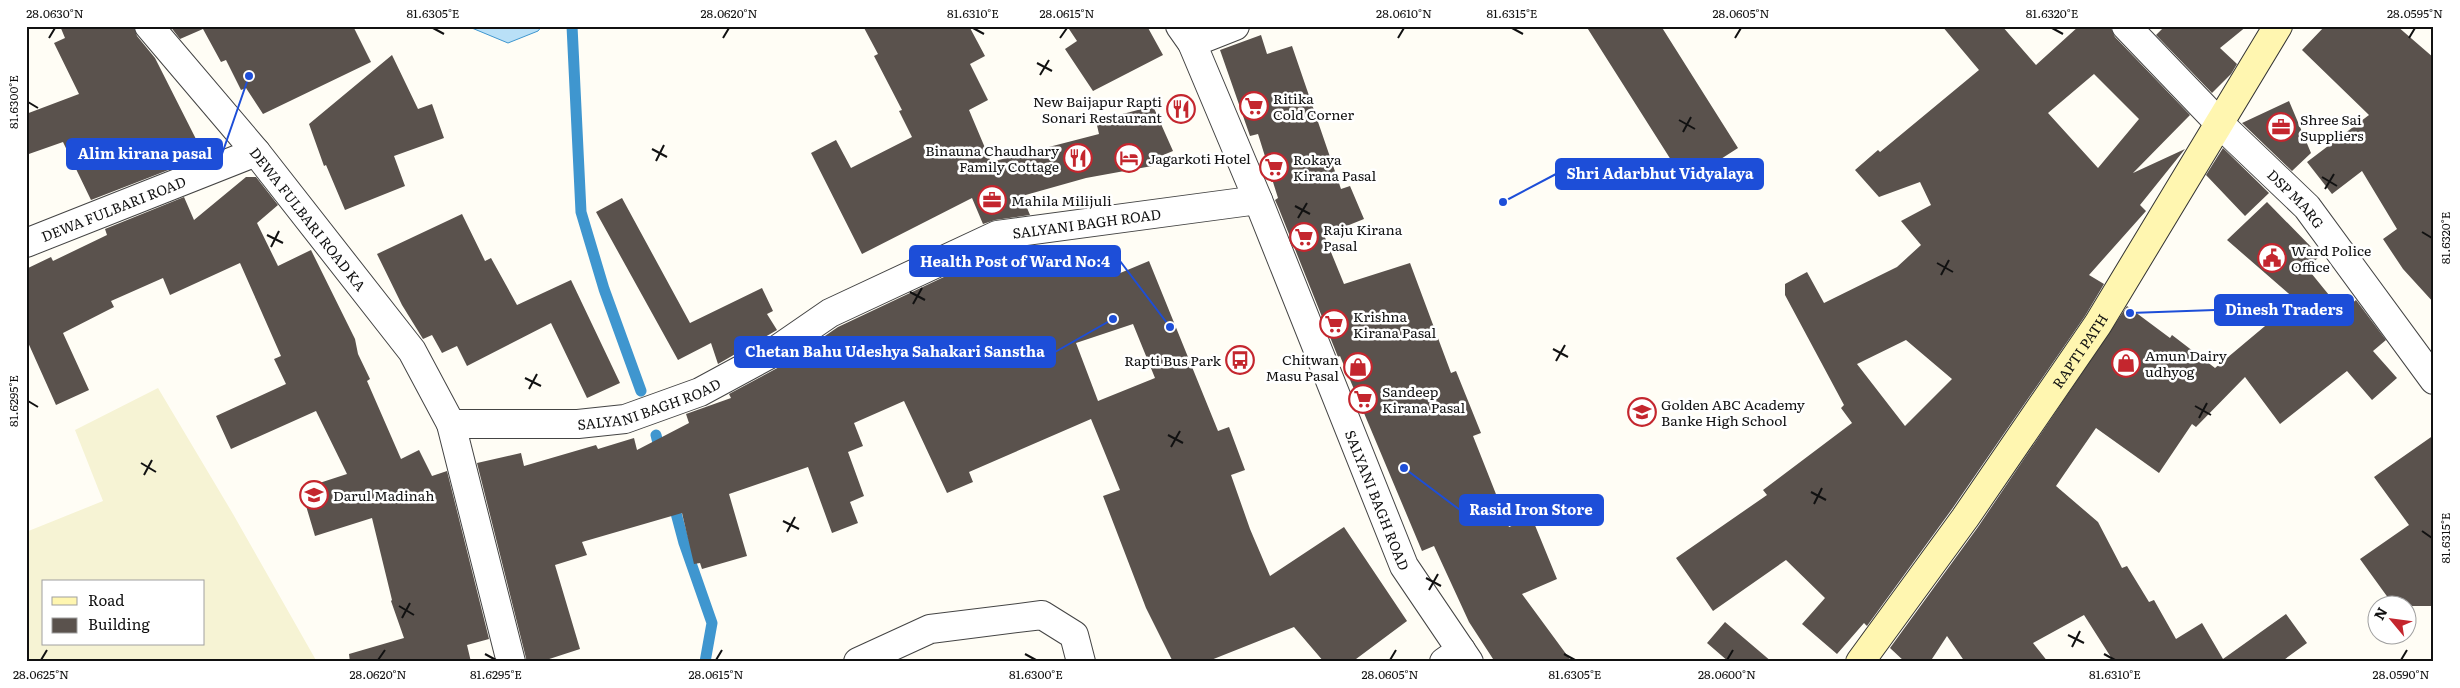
<svg xmlns="http://www.w3.org/2000/svg" width="2460" height="688" font-family="Literata,serif">
<style>
.farmland{fill:#f6f3d4;fill-rule:evenodd}
.water{fill:#b9e0f7;stroke:#3f96cf}
.lines{fill:none;stroke-linecap:round;stroke-linejoin:round}
.stream{stroke:#3f96cf;stroke-width:11}
.building{fill:#5a524d;fill-rule:evenodd}
.minor-casing{stroke:#444;stroke-width:30}
.tertiary-casing{stroke:#444;stroke-width:30}
.secondary-casing{stroke:#333;stroke-width:30}
.minor{stroke:#fff;stroke-width:28}
.tertiary{stroke:#fff;stroke-width:28}
.secondary{stroke:#fff6b0;stroke-width:28}
.ticks{fill:none;stroke:#111;stroke-width:2}
.labels{text-anchor:middle;dominant-baseline:central;stroke-width:5;stroke-linejoin:round;paint-order:stroke}
.poi-label{font-size:14px;fill:#111;stroke:#fff;text-anchor:start}
.street-label{font-size:14px;fill:#111;stroke:#fff}
.leader{fill:none;stroke:#1d4ed8;stroke-width:2}
.callout-dot{fill:#1d4ed8;stroke:#fff;stroke-width:2}
.callout{fill:#1d4ed8;stroke:#1d4ed8;stroke-width:2}
.callout-label{font-size:15px;text-anchor:middle;font-weight:bold;fill:#fff}
.neatline{fill:none;stroke:#111;stroke-width:2}
.ticks-label{font-size:12px;text-anchor:middle;fill:#111}
</style>
<rect width="100%" height="100%" fill="#fffdf5"/>
<path class="farmland" d="M158 388 233 514 317 662H26V532L103 501 75 430ZM44 582H204V644H44Z"/>
<path class="water" d="M467 26H542L538 31 508 43Z"/>
<g class="lines">
<path class="stream" d="M572 26 581 212 604 289 641 391
M656 435 661 455
M673 502 684 543 712 623 705 662"/>
</g>
<path class="building" d="M60 26H134L137 36 155 58 199 145 167 161 171 169 91 200 63 142 26 155V114L79 94 54 43 65 38Z
M170 26H353L371 62 263 114 246 88 241 90 226 60 221 62 203 29 180 39Z
M863 26H969L985 56 970 64 988 100 969 110 991 162 1099 134 1096 121 1153 106 1173 151 1151 160 1152 166 1086 178 1022 196 1030 215 995 220 983 224 972 198 862 254 811 153 836 140 851 168 912 137 899 111 902 110 874 56 878 54Z
M1067 26H1147L1163 55 1093 91 1065 49 1077 41Z
M1586 26H1661L1738 148 1685 182Z
M1942 26H2002L2036 65 2079 26H2110L2115 37 2190 115 2133 173 2185 149 2140 205 2146 211 2089 275 2104 284 2085 316 1952 509 1867 626 1864 623 1837 654 1802 624 1825 598 1786 560 1713 611 1676 558 1767 495 1763 490 1852 423 1841 408 1844 405 1785 295V284L1807 272 1824 303 1897 267 1921 245 1901 221 1931 205 1920 182 1879 197 1855 170 1878 150 1880 152 1979 70ZM2094 74 2139 119 2098 168 2048 113ZM1906 340 1952 379 1905 426 1857 364Z
M2165 26H2247L2220 48 2237 64 2231 74 2212 93 2156 35Z
M2325 26H2397L2434 58V303L2403 269 2383 239 2397 229 2362 171 2332 194 2307 162 2369 115 2302 50Z
M1261 35 1267 54 1292 46 1341 189 1350 186 1364 219 1324 235 1344 284 1410 263 1451 373 1456 371 1481 433 1473 436 1509 527 1532 518 1557 579 1522 594 1572 662H1495L1469 622 1434 546 1422 551 1340 356 1338 357 1279 209 1275 200 1278 198 1258 134 1250 136 1220 50Z
M392 55 418 109 432 104 444 138 394 156 405 186 345 210 326 165 324 166 309 124Z
M2289 101 2311 153 2292 171 2242 123Z
M2223 148 2269 193 2245 216 2206 175Z
M246 177H256L278 205 257 223 278 266 311 250 355 339 358 354 370 379 367 381 401 459 419 450 432 476 447 471 489 639 467 645 471 662H350L349 654 404 638 391 601 392 600 372 518 315 536 301 489 347 474 316 411 231 449 216 416 286 384 274 359 281 356 240 263 170 295 163 278 111 301 114 307 63 333 89 390 56 405 26 338V269L51 257 53 261 107 235 105 229 184 197 194 220Z
M622 198 690 323 762 288 773 311 767 314 777 330 718 364 711 343 678 360 596 212Z
M2267 202 2320 256 2307 268 2342 311 2356 300 2386 340 2373 351 2397 378 2372 400 2347 371 2280 424 2245 377 2196 427 2192 424 2159 473 2096 428 2056 486 2098 522 2122 568 2127 566 2149 602 2154 600 2176 639 2202 623 2223 659 2286 614 2307 643 2281 662H2114L2084 615 2033 643 2048 662H1965L1947 636 1930 662H1905L1890 648 1978 527 2127 306 2170 338 2172 335 2215 368 2296 300 2227 240Z
M462 214 485 261 491 258 517 305 571 280 620 383 587 398 551 323 467 366 457 346 442 353 432 335 423 339 402 305 377 254Z
M1043 245 1053 268 1106 253 1113 276 1149 261 1218 431 1229 427 1245 470 1231 475 1250 529 1270 576 1344 527 1407 621 1352 662H1324L1294 627 1206 662H1173L1146 608 1103 496 1120 490 1091 419 969 472 973 482 947 493 904 401 854 423 863 446 848 452 864 496 850 502 858 523 832 533 808 467 729 494 747 556 702 569 700 563 694 564 682 513 582 542 587 555 555 565 580 649 540 662H527L477 463 521 453 524 466 596 445 598 449 634 438 637 450 689 423 686 414 731 398 729 394 781 366 838 327 1001 250ZM1133 324 1155 378 1098 401 1076 343Z
M2434 435V606H2394L2360 559 2409 525 2374 477Z
M1725 622 1772 662H1729L1707 643Z"/>
<g class="lines">
<defs>
<g id="minor">
<path d="M1180 26 1192 43 1258 200"/>
<path d="M2126 26 2219 123"/>
<path d="M1192 43 1235 26"/>
<path id="s1" d="M26 243 256 152"/>
<path d="M451 424 511 662"/>
<path d="M858 662 930 629 1042 615 1074 635 1081 662"/>
<path d="M1444 662 1461 650"/>
</g>
<g id="tertiary">
<path id="s2" d="M149 26 256 152 412 351 451 424H578L625 419 700 392 772 353 830 313 997 235 1258 200 1404 566 1469 662"/>
<path id="s3" d="M2219 123 2307 207 2434 380"/>
</g>
<g id="secondary">
<path id="s4" d="M1860 662 1965 518 2098 324 2278 26"/>
</g>
</defs>
<use href="#minor" class="minor-casing"/>
<use href="#tertiary" class="tertiary-casing"/>
<use href="#secondary" class="secondary-casing"/>
<use href="#minor" class="minor"/>
<use href="#tertiary" class="tertiary"/>
<use href="#secondary" class="secondary"/>
</g>
<path class="ticks" d="M433 28 444 34M973 28 984 34M1512 28 1523 34M2052 28 2063 34M49 38 55 28M723 38 729 28M1060 38 1067 28M1398 38 1404 28M1735 38 1741 28M2409 38 2415 28M1037 63 1052 71M1040 75 1049 60M28 102 38 108M1679 120 1695 129M1683 132 1691 117M652 149 667 157M656 161 664 145M2322 177 2337 186M2325 189 2334 174M1295 206 1310 214M1298 218 1307 203M2422 232 2432 238M267 235 283 243M271 247 279 231M1937 263 1953 272M1941 275 1949 260M910 292 925 300M913 304 922 288M1553 349 1568 357M1556 361 1565 345M525 378 541 386M529 389 537 374M28 401 38 407M2195 406 2211 415M2199 418 2207 403M1168 435 1183 443M1171 447 1180 431M141 463 156 472M144 475 152 460M1811 492 1826 500M1814 504 1822 488M783 521 799 529M2422 531 2432 538M787 532 795 517M1426 578 1441 586M1429 590 1438 574M399 606 414 615M402 618 410 603M2068 635 2084 643M2072 647 2080 631M485 654 496 660M1025 654 1036 660M1564 654 1575 660M2104 654 2115 660M41 660 47 650M378 660 385 650M716 660 722 650M1390 660 1396 650M1727 660 1733 650M2401 660 2407 650"/>
<defs>
<symbol id="supermarket-ring" viewBox="-11 -11 22 22"><circle r="9.5" fill="#fff" stroke="#c4262e" stroke-width="1.5"/><path d="M-6-5.5h2.5l.6 2H6L4.5 2H-2.5L-4.4-4H-6ZM-1.5 3.2a1.3 1.3 0 1 0 .1 0ZM3 3.2a1.3 1.3 0 1 0 .1 0Z" fill="#c4262e"/></symbol>
<symbol id="restaurant-ring" viewBox="-11 -11 22 22"><circle r="9.5" fill="#fff" stroke="#c4262e" stroke-width="1.5"/><path d="M-5-6h1v4h1v-4h1v4h1v-4h1v5L-1.5 .5V6h-2V.5L-5-1ZM5-6V6H3V1.5H1.5Q1.5-4 5-6Z" fill="#c4262e"/></symbol>
<symbol id="office-ring" viewBox="-11 -11 22 22"><circle r="9.5" fill="#fff" stroke="#c4262e" stroke-width="1.5"/><path d="M-6-3h4V-5.5h4V-3h4V5H-6ZM-1-4.5V-3h2v-1.5ZM-6 0V1H6V0Z" fill="#c4262e"/></symbol>
<symbol id="hotel-ring" viewBox="-11 -11 22 22"><circle r="9.5" fill="#fff" stroke="#c4262e" stroke-width="1.5"/><path d="M-6-4.5h1.5V1H6V5H4.5V3h-9V5H-6ZM-4 0a1.8 1.8 0 1 1 3.6 0ZM.5 0V-2.5h3Q6-2.5 6 0Z" fill="#c4262e"/></symbol>
<symbol id="civic-ring" viewBox="-11 -11 22 22"><circle r="9.5" fill="#fff" stroke="#c4262e" stroke-width="1.5"/><path d="M-.6-6.5H3V-4.5H.6V-3L4-1V1h2V6H-6V1h2V-1L-.6-3ZM-1.2 2.5V6h2.4V2.5Z" fill="#c4262e"/></symbol>
<symbol id="bus-ring" viewBox="-11 -11 22 22"><circle r="9.5" fill="#fff" stroke="#c4262e" stroke-width="1.5"/><path d="M-5-6H5V4H4V6H2V4H-2V6H-4V4H-5ZM-3.5-4V0h7V-4ZM-3.5 1.2v1.5H-2V1.2ZM2 1.2v1.5H3.5V1.2Z" fill="#c4262e"/></symbol>
<symbol id="shop-ring" viewBox="-11 -11 22 22"><circle r="9.5" fill="#fff" stroke="#c4262e" stroke-width="1.5"/><path d="M-5-2.5h2.3a2.7 3.5 0 0 1 5.4 0H5L5.5 6h-11ZM-1.5-2.5h3a1.5 2.3 0 0 0-3 0Z" fill="#c4262e"/></symbol>
<symbol id="school-ring" viewBox="-11 -11 22 22"><circle r="9.5" fill="#fff" stroke="#c4262e" stroke-width="1.5"/><path d="M0-5L7-2L0 1L-7-2ZM-4 1L0 2.5L4 1V4Q0 6-4 4Z" fill="#c4262e"/></symbol>
</defs>
<g fill-rule="evenodd">
<use href="#supermarket-ring" x="1238" y="90" width="32" height="32"/>
<use href="#restaurant-ring" x="1165" y="93" width="32" height="32"/>
<use href="#office-ring" x="2265" y="111" width="32" height="32"/>
<use href="#restaurant-ring" x="1062" y="142" width="32" height="32"/>
<use href="#hotel-ring" x="1113" y="142" width="32" height="32"/>
<use href="#supermarket-ring" x="1258" y="151" width="32" height="32"/>
<use href="#office-ring" x="976" y="184" width="32" height="32"/>
<use href="#supermarket-ring" x="1288" y="221" width="32" height="32"/>
<use href="#civic-ring" x="2256" y="242" width="32" height="32"/>
<use href="#supermarket-ring" x="1318" y="308" width="32" height="32"/>
<use href="#bus-ring" x="1224" y="344" width="32" height="32"/>
<use href="#shop-ring" x="2110" y="347" width="32" height="32"/>
<use href="#shop-ring" x="1342" y="351" width="32" height="32"/>
<use href="#supermarket-ring" x="1347" y="383" width="32" height="32"/>
<use href="#school-ring" x="1626" y="396" width="32" height="32"/>
<use href="#school-ring" x="298" y="479" width="32" height="32"/>
</g>
<g class="labels">
<g class="poi-label">
<text x="1273" y="98">Ritika<tspan x="1273" dy="16">Cold Corner</tspan></text>
<text x="1162" y="101" text-anchor="end">New Baijapur Rapti<tspan x="1162" dy="16">Sonari Restaurant</tspan></text>
<text x="2300" y="119">Shree Sai<tspan x="2300" dy="16">Suppliers</tspan></text>
<text x="1059" y="150" text-anchor="end">Binauna Chaudhary<tspan x="1059" dy="16">Family Cottage</tspan></text>
<text x="1148" y="158">Jagarkoti Hotel</text>
<text x="1293" y="159">Rokaya<tspan x="1293" dy="16">Kirana Pasal</tspan></text>
<text x="1011" y="200">Mahila Milijuli</text>
<text x="1323" y="229">Raju Kirana<tspan x="1323" dy="16">Pasal</tspan></text>
<text x="2291" y="250">Ward Police<tspan x="2291" dy="16">Office</tspan></text>
<text x="1353" y="316">Krishna<tspan x="1353" dy="16">Kirana Pasal</tspan></text>
<text x="2145" y="355">Amun Dairy<tspan x="2145" dy="16">udhyog</tspan></text>
<text x="1339" y="359" text-anchor="end">Chitwan<tspan x="1339" dy="16">Masu Pasal</tspan></text>
<text x="1221" y="360" text-anchor="end">Rapti Bus Park</text>
<text x="1382" y="391">Sandeep<tspan x="1382" dy="16">Kirana Pasal</tspan></text>
<text x="1661" y="404">Golden ABC Academy<tspan x="1661" dy="16">Banke High School</tspan></text>
<text x="333" y="495">Darul Madinah</text>
</g>
<g class="street-label">
<text stroke="none"><textPath href="#s3" startOffset="108">DSP MARG</textPath></text>
<text stroke="none"><textPath href="#s1" startOffset="94">DEWA FULBARI ROAD</textPath></text>
<text stroke="none"><textPath href="#s2" startOffset="250">DEWA FULBARI ROAD KA</textPath></text>
<text stroke="none"><textPath href="#s2" startOffset="1182">SALYANI BAGH ROAD</textPath></text>
<text stroke="none"><textPath href="#s4" startOffset="381">RAPTI PATH</textPath></text>
<text stroke="none"><textPath href="#s2" startOffset="702">SALYANI BAGH ROAD</textPath></text>
<text stroke="none"><textPath href="#s2" startOffset="1678">SALYANI BAGH ROAD</textPath></text>
</g>
</g>
<path class="leader" d="M249 76L222 154M1503 202L1556 174M1170 327L1120 261M2130 313L2215 310M1113 319L1055 352M1404 468L1460 510"/>
<g class="callout-dot">
<circle cx="249" cy="76" r="5"/>
<circle cx="1503" cy="202" r="5"/>
<circle cx="1170" cy="327" r="5"/>
<circle cx="2130" cy="313" r="5"/>
<circle cx="1113" cy="319" r="5"/>
<circle cx="1404" cy="468" r="5"/>
</g>
<g class="callout">
<rect x="67" y="139" width="155" height="30" rx="5"/>
<rect x="1556" y="159" width="207" height="30" rx="5"/>
<rect x="910" y="246" width="210" height="30" rx="5"/>
<rect x="2215" y="295" width="138" height="30" rx="5"/>
<rect x="735" y="337" width="320" height="30" rx="5"/>
<rect x="1460" y="495" width="143" height="30" rx="5"/>
</g>
<g class="callout-label">
<text x="145" y="159">Alim kirana pasal</text>
<text x="1660" y="179">Shri Adarbhut Vidyalaya</text>
<text x="1015" y="267">Health Post of Ward No:4</text>
<text x="2284" y="315">Dinesh Traders</text>
<text x="895" y="357">Chetan Bahu Udeshya Sahakari Sanstha</text>
<text x="1531" y="515">Rasid Iron Store</text>
</g>
<rect width="2460" height="688" fill="none" stroke="#ffffff" stroke-width="55"/>
<rect x="42" y="580" width="162" height="65" fill="#ffffff" stroke="#a0a0a0"/>
<rect x="52" y="597" width="25" height="8" fill="#fff6b0" stroke="#a0a0a0"/>
<text x="88" y="606" font-size="15" fill="#111111">Road</text>
<rect x="52" y="618" width="25" height="15" fill="#5a524d" stroke="#a0a0a0"/>
<text x="88" y="630" font-size="15" fill="#111111">Building</text>
<g transform="translate(2392 620) rotate(299)"><circle r="24" fill="#ffffff" stroke="#a0a0a0"/>
<path d="M0-4L9 19L0 12L-9 19Z" fill="#c4262e"/>
<text y="-8" font-size="14" font-weight="bold" text-anchor="middle" fill="#111111">N</text>
</g>
<rect x="28" y="28" width="2404" height="632" class="neatline"/>
<g class="ticks-label">
<text x="55" y="18">28.0630°N</text>
<text x="433" y="18">81.6305°E</text>
<text x="729" y="18">28.0620°N</text>
<text x="973" y="18">81.6310°E</text>
<text x="1067" y="18">28.0615°N</text>
<text x="1404" y="18">28.0610°N</text>
<text x="1512" y="18">81.6315°E</text>
<text x="1741" y="18">28.0605°N</text>
<text x="2052" y="18">81.6320°E</text>
<text x="2415" y="18">28.0595°N</text>
<text transform="translate(14 102) rotate(-90)" y="4">81.6300°E</text>
<text transform="translate(2446 238) rotate(-90)" y="4">81.6320°E</text>
<text transform="translate(14 401) rotate(-90)" y="4">81.6295°E</text>
<text transform="translate(2446 538) rotate(-90)" y="4">81.6315°E</text>
<text x="41" y="679">28.0625°N</text>
<text x="378" y="679">28.0620°N</text>
<text x="496" y="679">81.6295°E</text>
<text x="716" y="679">28.0615°N</text>
<text x="1036" y="679">81.6300°E</text>
<text x="1390" y="679">28.0605°N</text>
<text x="1575" y="679">81.6305°E</text>
<text x="1727" y="679">28.0600°N</text>
<text x="2115" y="679">81.6310°E</text>
<text x="2401" y="679">28.0590°N</text>
</g>
</svg>
